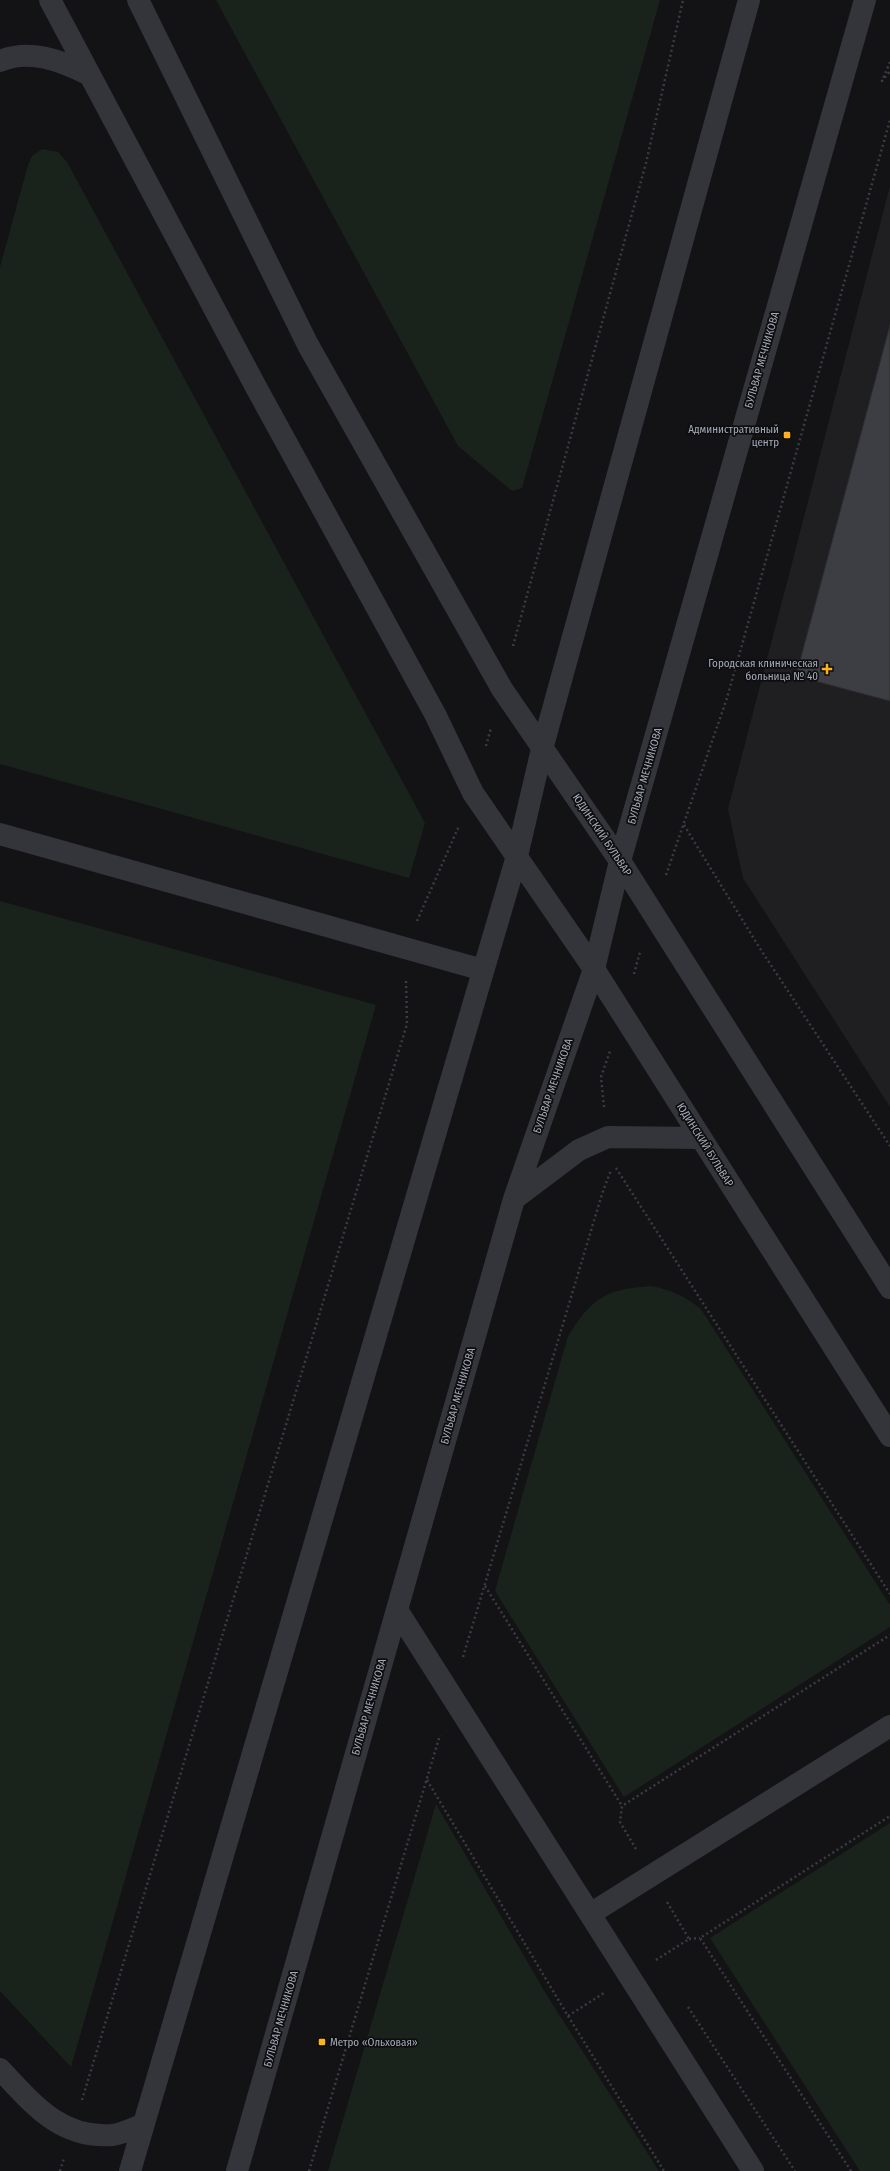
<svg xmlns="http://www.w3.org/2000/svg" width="890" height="2171" font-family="'Fira Sans Condensed',sans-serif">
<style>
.built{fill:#1f1f22}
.green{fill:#1a231b}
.building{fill:#3c3e43;stroke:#2c2d31}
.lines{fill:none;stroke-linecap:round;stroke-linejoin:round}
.path{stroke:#393c41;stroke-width:2.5;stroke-dasharray:2 3;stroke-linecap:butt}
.minor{stroke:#33353a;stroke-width:22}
.poi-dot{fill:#ffb120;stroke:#0e0e10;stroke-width:1.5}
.labels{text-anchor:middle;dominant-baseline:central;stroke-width:3.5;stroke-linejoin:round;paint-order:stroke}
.street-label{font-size:11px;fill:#a3a9b7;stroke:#0e0e10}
.poi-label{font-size:11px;fill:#a3a9b7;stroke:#0e0e10;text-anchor:end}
</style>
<rect width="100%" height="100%" fill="#131315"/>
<path class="built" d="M890 186V1107L743 878 728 809Z"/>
<path class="green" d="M216 0H660L522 488 512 491 458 446Z
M42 149 58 152 67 162 425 823 409 878 0 764V267L28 165 32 156Z
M0 901 376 1005 71 2067 0 1991Z
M651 1286C671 1290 685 1296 701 1309L890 1605V1627L624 1797 495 1591 568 1336C592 1298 606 1289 651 1286Z
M436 1804 546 1994 659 2171H328Z
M890 1823V2171H860L710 1938Z"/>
<path class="building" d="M890 325V701L796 676Z"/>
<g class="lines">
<path class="path" d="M890 62 882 81 890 71
M513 646 646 163 683 0
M486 746 491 728
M684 825 759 947 890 1146
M666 875 727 698 890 120
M417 921 459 826
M634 974 640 952
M604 1107 601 1077 610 1051
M616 1168 890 1594
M485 1586 622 1806
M463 1657 602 1194 611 1170
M427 1780 568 2016 604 1993
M636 1849 620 1822 622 1806 890 1635
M689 1939 700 1938
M656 1960 689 1939 667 1902
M688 2007 795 2171
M568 2016 664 2171
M82 2100 407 1024 406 981
M60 2171 64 2158
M309 2171 440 1735
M851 2171 700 1938 890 1816"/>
<path class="minor" d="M50 0 257 389 435 714 473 793 594 969 890 1436
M138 0 308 345 502 689 620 861 890 1288
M0 61C30 48 61 61 88 74
M0 834 483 970
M514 1199 579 1150 608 1137 700 1138
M397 1610 753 2171
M590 1914 890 1726
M0 2069C32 2103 60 2139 112 2135 122 2134 134 2128 144 2124
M130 2171 517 856 542 749 749 0
M237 2171 514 1199 594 969 620 861 865 0"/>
</g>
<g class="poi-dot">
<rect x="783" y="431" width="8" height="8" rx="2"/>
<path d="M825 663h4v4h4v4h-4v4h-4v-4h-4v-4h4z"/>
<rect x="318" y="2038" width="8" height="8" rx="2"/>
</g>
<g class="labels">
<g class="street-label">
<text transform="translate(762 360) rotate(-74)">БУЛЬВАР МЕЧНИКОВА</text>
<text transform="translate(645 776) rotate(-74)">БУЛЬВАР МЕЧНИКОВА</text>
<text transform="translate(602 835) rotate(56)">ЮДИНСКИЙ БУЛЬВАР</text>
<text transform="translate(553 1086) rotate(-71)">БУЛЬВАР МЕЧНИКОВА</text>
<text transform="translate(705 1145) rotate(58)">ЮДИНСКИЙ БУЛЬВАР</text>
<text transform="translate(458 1396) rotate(-74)">БУЛЬВАР МЕЧНИКОВА</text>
<text transform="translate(369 1707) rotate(-74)">БУЛЬВАР МЕЧНИКОВА</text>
<text transform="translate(281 2019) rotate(-74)">БУЛЬВАР МЕЧНИКОВА</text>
</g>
<g class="poi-label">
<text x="779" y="429">Административный<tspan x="779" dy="13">центр</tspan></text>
<text x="818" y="663">Городская клиническая<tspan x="818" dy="13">больница № 40</tspan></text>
<text x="330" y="2042" text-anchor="start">Метро «Ольховая»</text>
</g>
</g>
</svg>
